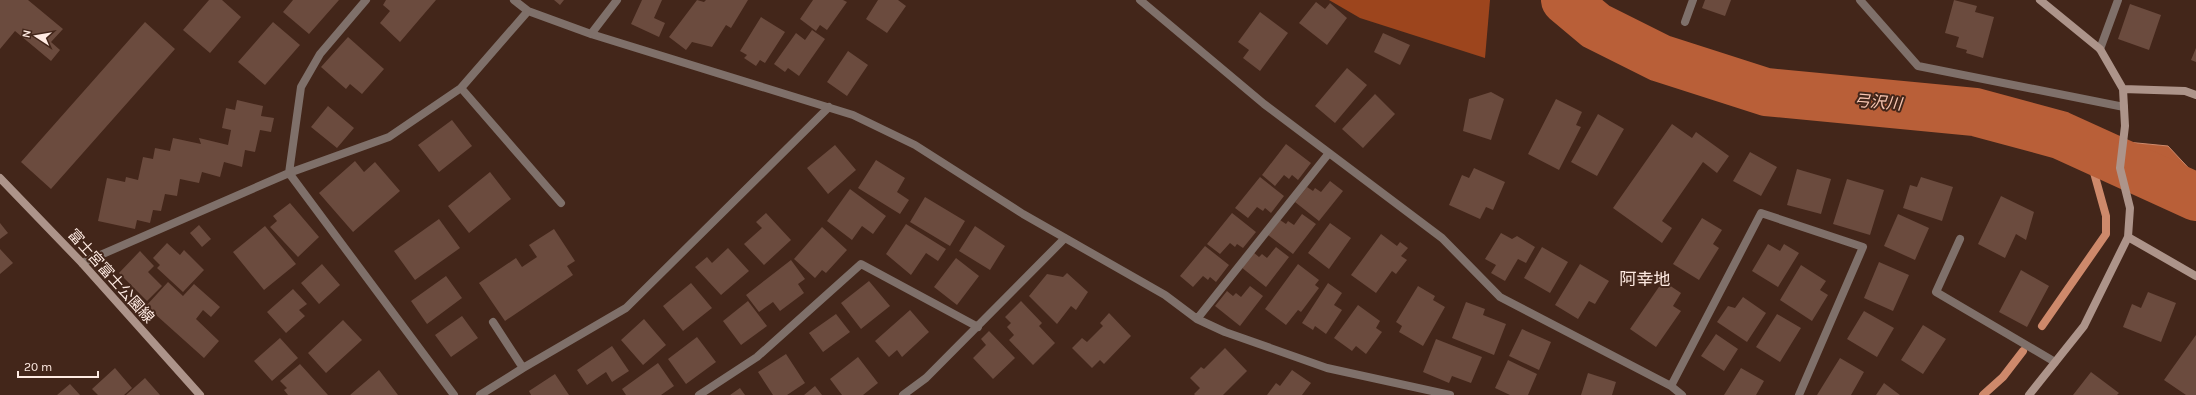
<svg xmlns="http://www.w3.org/2000/svg" width="2196" height="395" font-family="Karla,'Noto Sans JP',sans-serif">
<style>
.forest{fill:#9d451d}
.water{fill:#b95f38;stroke:#ce896b}
.lines{fill:none;stroke-linecap:round;stroke-linejoin:round}
.stream{stroke:#ce896b;stroke-width:8}
.river{stroke:#b95f38;stroke-width:48}
.building{fill:#6b4b3e}
.street{stroke:#7f706a;stroke-width:8}
.secondary{stroke:#ad948a;stroke-width:8}
.labels{text-anchor:middle;dominant-baseline:central;stroke-width:4;stroke-linejoin:round;paint-order:stroke}
.street-label{font-size:15px;fill:#ffebe3;stroke:#43261a}
.water-label{font-size:16px;font-style:italic;fill:#f8c6b2;stroke:#43261a}
.quarter-label{font-size:17px;fill:#ffebe3;stroke:#43261a}
</style>
<rect width="100%" height="100%" fill="#43261a"/>
<path class="forest" d="M1329 0H1490L1485 58 1360 18Z"/>
<path class="water" d="M2127 142 2168 146 2196 176V220L2125 165Z"/>
<g class="lines">
<path class="stream" d="M2042 326 2106 234V216L2091 162 2094 151
M1983 395 2003 377 2023 351"/>
<path class="river" d="M1565 0 1596 26 1660 58 1766 92 1975 112 2060 135 2196 197"/>
</g>
<path class="building" d="M0 0H28L63 29 51 42 60 50 51 61 15 31 0 49Z
M209 0H222L241 17 210 53 183 30Z
M293 0H339L309 34 283 12Z
M386 0H436L400 42 380 23 390 11 383 5Z
M554 0H564L560 5Z
M642 0H662L654 18 665 23 659 37 631 24Z
M697 0 704 2 706 0H748L731 28 726 25 712 47 692 42 686 50 669 37Z
M813 0H843L847 2 827 30 820 25 816 31 800 19Z
M878 0H898L906 6 887 33 866 19Z
M1705 0H1731L1725 16 1702 8Z
M1954 0 1977 6 1975 12 1994 17 1983 58 1966 53 1967 50 1956 47 1959 37 1945 33Z
M1316 2 1325 9 1330 3 1347 18 1327 45 1299 23Z
M2130 4 2161 15 2149 50 2118 39Z
M1260 12 1288 33 1260 71 1243 58 1249 50 1238 42Z
M761 17 785 32 765 63 760 60 756 66 744 58 747 55 740 51Z
M145 22 175 49 51 189 21 162Z
M273 22 300 45 265 85 238 62Z
M812 30 825 39 799 76 788 68 785 72 774 64 796 33 805 40Z
M1383 33 1410 45 1400 65 1374 52Z
M348 37 384 69 362 94 350 84 346 89 321 67Z
M2196 48V62L2191 60Z
M848 51 868 65 847 96 827 82Z
M1347 68 1367 85 1335 123 1315 106Z
M1491 92 1504 99 1491 140 1463 131 1469 99Z
M1375 94 1395 114 1363 148 1342 129Z
M1556 99 1582 112 1576 125 1581 127 1559 170 1528 154Z
M237 100 263 106 261 116 274 118 271 132 260 130 255 152 245 150 242 167 224 162 220 177 202 172 199 183 180 179 177 196 165 194 161 211 153 210 150 223 137 220 135 229 98 221 107 178 125 182 126 177 138 180 143 157 153 159 155 148 170 151 173 138 201 144 199 138 228 145 231 130 222 128 226 108 235 110Z
M328 106 354 128 337 148 311 127Z
M1598 114 1624 129 1597 176 1571 162Z
M452 120 472 146 439 172 418 145Z
M1672 124 1692 138 1696 132 1729 156 1717 173 1703 162 1662 221 1672 228 1662 243 1613 208Z
M1286 144 1311 163 1298 180 1292 175 1289 179 1284 175 1275 186 1262 175Z
M835 145 856 170 828 194 807 168Z
M1750 152 1777 167 1761 196 1733 181Z
M876 160 905 178 897 192 909 200 900 214 858 188Z
M355 161 364 172 375 162 400 191 353 232 319 193Z
M1474 168 1505 182 1493 210 1486 207 1480 219 1449 205 1462 175 1469 178Z
M1797 169 1831 179 1821 214 1787 205Z
M490 172 511 199 469 233 448 206Z
M1260 177 1284 196 1271 213 1265 208 1263 211 1257 207 1248 218 1235 208Z
M1921 177 1953 187 1942 221 1903 208 1910 185 1917 187Z
M1847 179 1884 190 1870 235 1833 224Z
M1330 181 1343 191 1319 221 1295 202 1307 187 1313 191 1315 188 1321 192Z
M850 189 886 216 873 234 862 226 852 240 827 221Z
M2001 196 2034 212 2026 240 2016 234 2005 258 1978 244Z
M925 197 965 221 950 246 910 222Z
M290 203 319 237 298 257 270 227 277 221 273 216Z
M766 213 791 240 764 265 744 244 762 228 756 222Z
M1232 213 1256 232 1243 248 1237 244 1235 247 1230 243 1220 254 1207 244Z
M1302 214 1316 224 1293 254 1268 235 1280 220 1286 224 1288 221 1294 225Z
M1898 214 1929 228 1915 260 1884 246Z
M1702 218 1722 230 1713 244 1719 248 1699 280 1673 264Z
M439 219 460 248 415 280 394 251Z
M0 223 8 233 0 239Z
M1330 223 1351 238 1329 269 1308 253Z
M906 224 946 249 938 261 926 253 911 275 886 254Z
M199 225 211 239 202 247 190 233Z
M265 226 296 264 264 290 233 252Z
M975 226 1005 246 990 270 959 251Z
M822 227 847 250 826 273 822 270 815 278 794 259Z
M554 229 575 261 567 266 573 275 505 321 479 283 516 258 522 267 537 257 529 245Z
M1501 233 1512 239 1517 236 1535 247 1526 263 1518 259 1505 281 1491 273 1496 265 1485 259Z
M1381 234 1397 246 1400 242 1408 248 1401 256 1407 260 1396 274 1392 271 1376 293 1351 275Z
M167 243 180 255 184 250 204 270 183 292 157 268 160 265 153 258Z
M1768 244 1780 251 1784 244 1799 253 1778 287 1752 271Z
M1205 246 1229 265 1216 282 1210 277 1208 280 1203 276 1193 287 1180 276Z
M1276 247 1289 257 1266 287 1241 267 1253 252 1259 257 1262 254 1267 258Z
M1542 247 1568 262 1550 293 1524 278Z
M728 248 749 271 721 295 695 267 707 257 712 263Z
M0 249 13 263 0 274Z
M140 251 154 266 148 272 162 286 147 301 119 273Z
M956 258 979 276 957 305 934 287Z
M791 260 805 279 798 284 804 293 780 311 773 302 759 312 746 295Z
M1879 262 1909 275 1893 311 1864 298Z
M322 264 340 285 319 304 301 283Z
M1298 264 1319 280 1315 285 1319 288 1301 312 1298 310 1286 325 1265 309Z
M1580 264 1609 281 1595 304 1589 301 1578 319 1555 305Z
M1801 265 1826 281 1820 290 1828 295 1812 321 1780 300Z
M2021 270 2049 286 2027 327 1999 312Z
M1067 273 1088 292 1076 310 1071 306 1057 324 1029 296 1047 274 1063 277Z
M446 276 462 298 427 324 411 301Z
M869 281 890 306 861 329 841 303Z
M1663 281 1681 293 1673 306 1681 311 1656 347 1630 329Z
M168 282 183 296 194 284 220 307 211 317 203 310 196 319 219 341 204 358 146 306Z
M691 283 712 308 683 331 663 306Z
M1328 283 1342 293 1334 305 1342 310 1326 334 1315 326 1313 330 1302 323Z
M1250 286 1263 296 1240 326 1215 306 1227 291 1233 296 1236 293 1241 297Z
M1418 286 1435 296 1433 300 1445 307 1423 346 1399 332 1402 326 1396 322Z
M293 289 307 304 299 310 305 316 286 333 267 312Z
M2148 292 2176 303 2161 342 2123 327 2132 304 2141 308Z
M1743 297 1766 313 1747 342 1717 322 1728 306 1735 308Z
M748 301 767 326 741 345 723 321Z
M1021 301 1042 323 1039 326 1055 343 1033 365 1009 340 1014 335 1007 327 1011 323 1005 317Z
M1466 302 1485 309 1483 315 1506 324 1494 355 1452 338Z
M1358 305 1380 321 1376 328 1382 332 1366 354 1356 346 1352 351 1334 338Z
M910 310 929 332 902 357 897 350 889 357 875 341Z
M1864 311 1894 328 1877 357 1847 339Z
M1109 313 1131 336 1104 364 1100 360 1092 368 1072 348 1082 338 1087 342 1103 326 1100 323Z
M836 314 850 332 823 352 809 333Z
M1777 314 1801 328 1780 362 1756 347Z
M462 316 478 338 451 357 435 335Z
M644 319 666 345 643 365 621 340Z
M343 320 362 340 326 373 308 353Z
M1923 325 1946 339 1923 374 1901 360Z
M1522 329 1551 342 1539 370 1509 356Z
M989 331 1015 358 993 379 973 358 986 345 981 339Z
M1716 334 1738 349 1724 371 1701 356Z
M2196 335V395H2186L2164 380Z
M697 337 716 362 686 384 668 359Z
M280 338 298 358 272 381 254 361Z
M1436 339 1482 357 1471 383 1452 376 1449 383 1423 372Z
M612 346 629 371 612 382 606 372 587 385 577 370Z
M1225 348 1247 371 1223 395H1195L1194 394 1200 388 1190 378 1201 367 1204 369Z
M786 354 805 383 787 395H773L758 372Z
M858 357 878 383 863 395H842L830 379Z
M1840 358 1864 372 1851 395H1817Z
M1508 360 1537 374 1528 395H1510L1495 388Z
M658 363 674 386 661 395H626L622 389Z
M300 364 328 395H288L284 390 287 388 280 381Z
M115 368 132 388 124 395H98L92 389Z
M1741 368 1764 381 1756 395H1724Z
M379 370 398 395H350Z
M1292 370 1311 383 1302 395H1267L1276 383 1280 386Z
M2091 372 2119 393 2117 395H2073Z
M1588 373 1616 382 1612 395H1581Z
M555 374 569 395H531L529 391Z
M145 378 160 395H126Z
M1884 383 1900 395H1876Z
M70 384 80 395H57Z
M815 386 822 395H804Z
M740 388 745 395H730Z"/>
<g class="lines">
<path class="street" d="M366 0 320 54 301 87 289 173 454 395
M514 0 528 11 591 34 853 115 915 145 1023 214 1165 295 1197 319 1225 332 1327 368 1450 395
M1140 0 1264 104 1442 238 1500 297 1671 386 1682 395
M1860 0 1918 66 2124 107
M1685 22 1693 0
M591 34 617 0
M2100 49 2118 0
M461 88 561 203
M1960 239 1936 292 2055 362
M82 263 289 173 389 137 461 88 528 11
M1197 319 1329 153
M493 322 523 368
M1671 386 1761 213 1863 247 1799 395
M480 395 523 368 626 308 829 107
M699 395 757 357 861 264 978 327
M903 395 926 378 1065 238"/>
<path class="secondary" d="M2123 89 2185 91 2196 95
M0 178 82 263 200 395
M2128 237 2196 276
M2029 395 2084 326 2128 237 2130 208 2120 168 2125 126 2123 89 2100 49 2040 0"/>
</g>
<g class="labels">
<g class="street-label">
<text transform="translate(111 276) rotate(48)">富士宮富士公園線</text>
</g>
<g class="water-label">
<text transform="translate(1878 102) rotate(5)">弓沢川</text>
</g>
<g class="quarter-label">
<text x="1645" y="279">阿幸地</text>
</g>
</g>
<g transform="translate(36 36) rotate(282)" stroke="#43261a" stroke-width="3" paint-order="stroke">
<path d="M0-3L7 15L0 10L-7 15Z" fill="#ffebe3"/>
<text y="-6" font-size="11" font-weight="bold" text-anchor="middle" fill="#ffebe3">N</text>
</g>
<path d="M18 371v6h80v-6" fill="none" stroke="#ffebe3" stroke-width="2"/>
<text x="24" y="371" font-size="12" fill="#ffebe3" stroke="#43261a" stroke-width="3" paint-order="stroke">20 m</text>
</svg>
